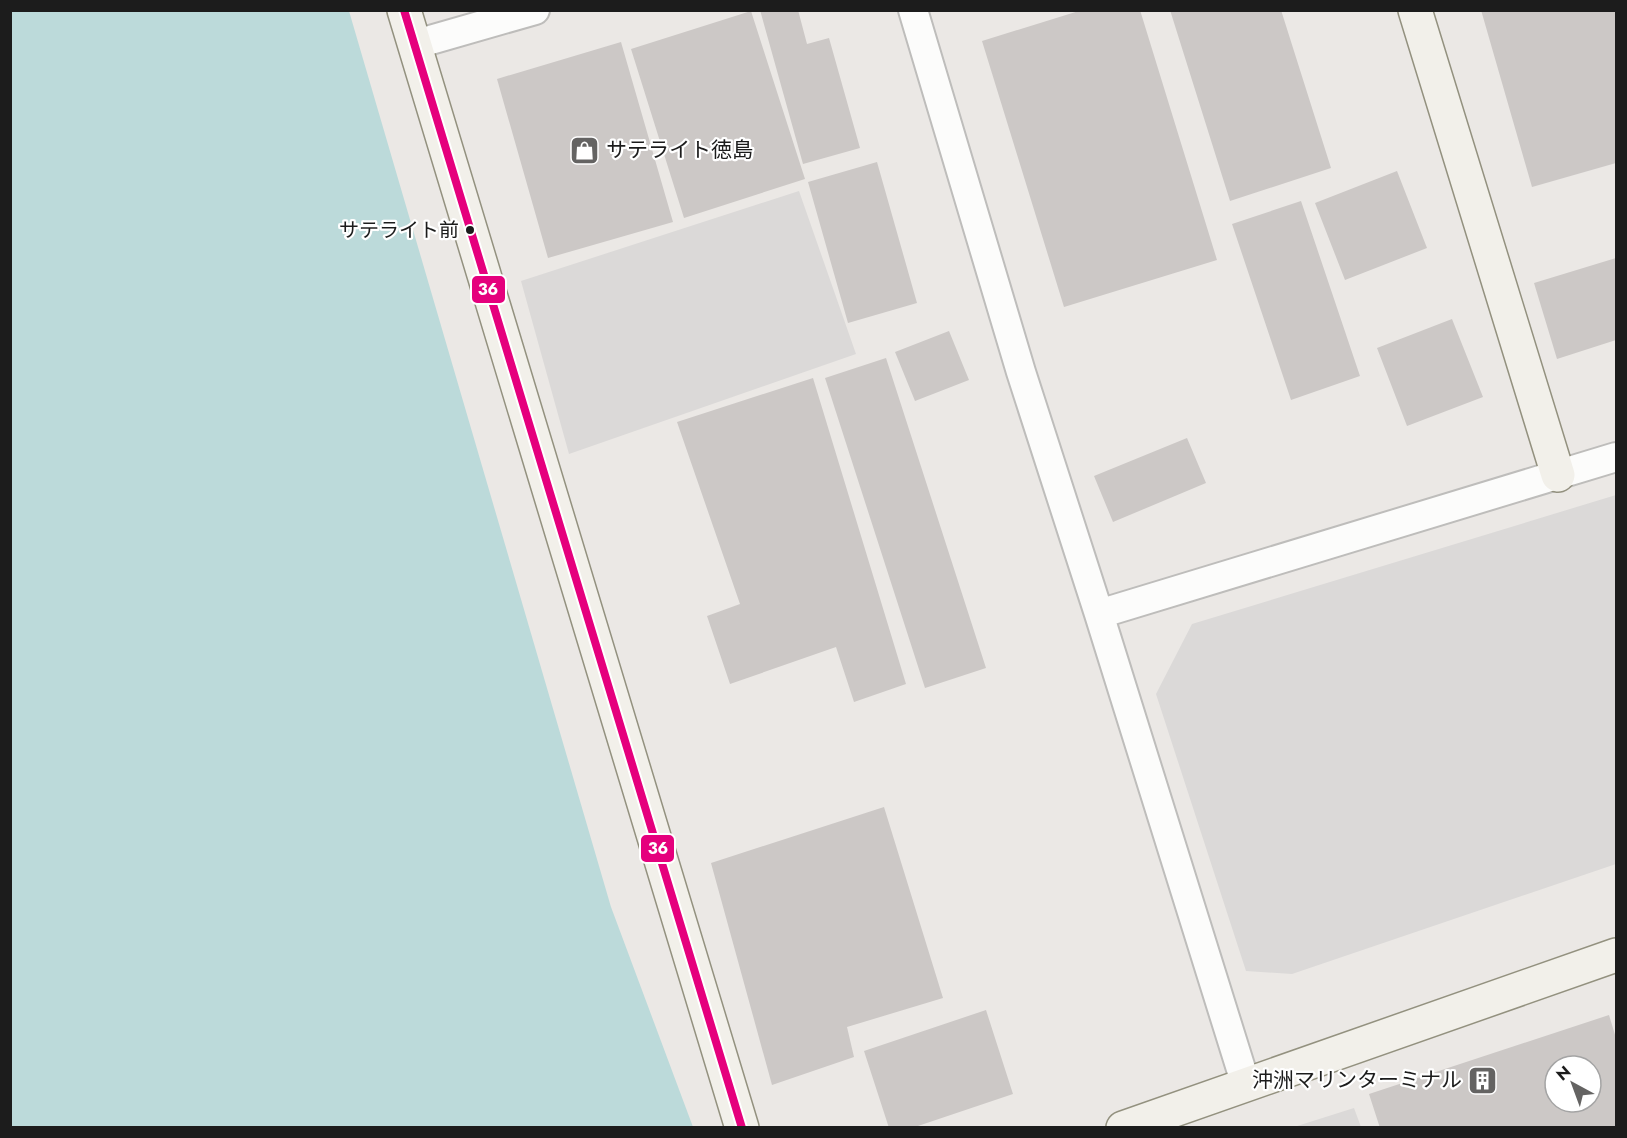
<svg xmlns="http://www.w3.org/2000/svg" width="1627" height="1138" font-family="Jost,'Noto Sans JP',sans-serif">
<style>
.parking{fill:#dbd9d8}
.water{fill:#bcdada}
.building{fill:#ccc8c6;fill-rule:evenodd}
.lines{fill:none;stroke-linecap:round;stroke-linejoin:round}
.street-casing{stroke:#bebdbb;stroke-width:32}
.secondary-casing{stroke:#93917f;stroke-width:36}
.street{stroke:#fcfcfb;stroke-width:28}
.secondary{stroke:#f2f0ea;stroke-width:33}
.bus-1-casing{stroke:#fff;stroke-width:12}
.bus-1{stroke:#e5007d;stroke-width:8}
.bus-dot{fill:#1c1c1c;stroke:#fff;stroke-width:2}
.labels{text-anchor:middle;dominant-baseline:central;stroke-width:4.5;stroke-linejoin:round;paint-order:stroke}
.bus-label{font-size:20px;fill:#1c1c1c;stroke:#fff;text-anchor:end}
.poi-label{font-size:21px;fill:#1c1c1c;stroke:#fff;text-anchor:start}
.line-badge{stroke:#fff;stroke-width:2}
.badge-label{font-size:16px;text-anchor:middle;font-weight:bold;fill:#fff}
</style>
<rect width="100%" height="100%" fill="#ebe8e5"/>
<path class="parking" d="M799 191 856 354 569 454 521 281Z
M1616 495V864L1292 974 1246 971 1156 694 1192 624Z
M1354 1108 1361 1127H1294Z"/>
<path class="water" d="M10 11H349L611 907 693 1127H11Z"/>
<path class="building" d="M760 10H798L807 44 829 38 860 148 803 164Z
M1082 10H1140L1217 260 1064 307 982 41Z
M1170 10H1281L1331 168 1230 201Z
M1481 10H1616V163L1532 187Z
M751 11 805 179 684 218 631 49Z
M621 42 673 222 548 258 497 79Z
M877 162 917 303 848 323 808 182Z
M1397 171 1427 248 1345 280 1315 203Z
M1301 201 1360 376 1291 400 1232 224Z
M1616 258V340L1557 359 1534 283Z
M1452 319 1483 397 1407 426 1377 348Z
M949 331 969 380 915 401 895 352Z
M886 358 986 668 925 688 825 378Z
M813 378 906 684 854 702 836 647 730 684 707 616 740 604 677 422Z
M1187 438 1206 483 1113 522 1094 476Z
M884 807 943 998 847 1027 854 1057 772 1085 711 863Z
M986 1010 1013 1094 912 1128H889L864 1051Z
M1609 1015 1616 1038V1128H1380L1369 1094ZM1555 1066H1591V1102H1555Z"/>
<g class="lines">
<defs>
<path id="street" d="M913 10 1021 372 1099 614 1246 1085
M420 43 535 10
M1099 614 1616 457"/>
<path id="secondary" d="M404 10 742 1128
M1415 10 1558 475
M1123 1128 1616 955"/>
</defs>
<use href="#street" class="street-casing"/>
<use href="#secondary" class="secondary-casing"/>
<use href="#street" class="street"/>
<use href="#secondary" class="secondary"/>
<defs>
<path id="bus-1" d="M404 10 742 1128"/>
</defs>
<use href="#bus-1" class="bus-1-casing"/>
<use href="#bus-1" class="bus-1"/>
</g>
<defs>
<symbol id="shop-square" viewBox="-11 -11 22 22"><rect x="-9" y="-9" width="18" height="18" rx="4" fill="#646362" stroke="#fff"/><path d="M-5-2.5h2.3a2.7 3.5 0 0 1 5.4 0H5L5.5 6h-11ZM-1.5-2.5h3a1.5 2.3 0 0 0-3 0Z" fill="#fff"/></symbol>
<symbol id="building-square" viewBox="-11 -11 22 22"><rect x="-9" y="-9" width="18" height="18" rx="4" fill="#646362" stroke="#fff"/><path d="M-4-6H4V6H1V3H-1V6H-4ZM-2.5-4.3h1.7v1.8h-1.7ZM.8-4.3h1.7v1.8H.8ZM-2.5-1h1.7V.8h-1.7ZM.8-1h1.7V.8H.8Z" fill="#fff"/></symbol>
</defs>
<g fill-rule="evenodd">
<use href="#shop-square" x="568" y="134" width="33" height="33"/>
<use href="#building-square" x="1466" y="1064" width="33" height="33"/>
</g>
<circle class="bus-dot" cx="470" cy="230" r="5"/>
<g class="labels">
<g class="bus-label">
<text x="459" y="230">サテライト前</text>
</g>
<g class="poi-label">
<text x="606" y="150">サテライト徳島</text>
<text x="1462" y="1080" text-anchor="end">沖洲マリンターミナル</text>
</g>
</g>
<g class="line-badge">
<rect x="471" y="275" width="35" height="29" rx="6" fill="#e5007d"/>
<rect x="640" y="834" width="35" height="29" rx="6" fill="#e5007d"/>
</g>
<g class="badge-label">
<text x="488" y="295">36</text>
<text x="658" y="854">36</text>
</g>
<rect width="1627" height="1138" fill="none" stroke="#1c1c1c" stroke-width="24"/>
<g transform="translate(1573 1084) rotate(319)"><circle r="28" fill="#ffffff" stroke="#a4a4a4" stroke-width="1.5"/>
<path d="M0-4.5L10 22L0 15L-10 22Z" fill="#646362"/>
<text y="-9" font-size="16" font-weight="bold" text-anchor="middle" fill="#1c1c1c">N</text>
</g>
</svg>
